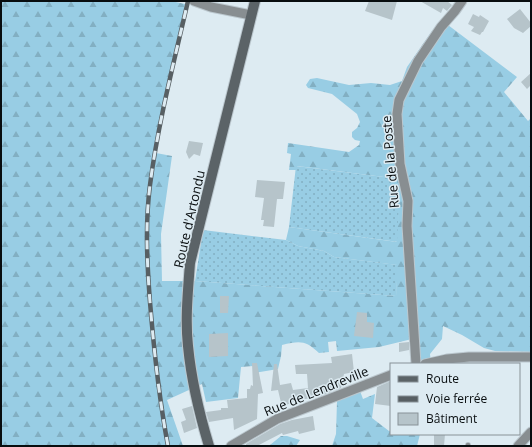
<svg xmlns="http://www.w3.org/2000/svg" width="532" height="447" font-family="'Open Sans',sans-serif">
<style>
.grass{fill:url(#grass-dots)}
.forest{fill:url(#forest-firs)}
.building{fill:#b6c4ca}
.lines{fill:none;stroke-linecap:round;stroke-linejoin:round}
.service-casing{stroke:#bbc7ce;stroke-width:6}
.minor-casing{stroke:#bbc7ce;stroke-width:11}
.secondary-casing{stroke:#bbc7ce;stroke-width:12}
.service{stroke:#888e91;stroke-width:4.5}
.minor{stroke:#888e91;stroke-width:9}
.secondary{stroke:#5b6367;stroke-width:10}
.rail-casing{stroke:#575f63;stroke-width:4.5}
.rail{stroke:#ddebf2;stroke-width:3;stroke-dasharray:9;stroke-linecap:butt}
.labels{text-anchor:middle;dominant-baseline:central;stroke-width:3;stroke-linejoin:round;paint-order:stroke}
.street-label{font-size:13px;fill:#080d0f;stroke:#ddebf2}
</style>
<defs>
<pattern id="grass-dots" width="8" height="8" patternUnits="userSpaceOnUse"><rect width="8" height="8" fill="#98cde4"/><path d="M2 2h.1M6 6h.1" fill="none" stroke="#82afc2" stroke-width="1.8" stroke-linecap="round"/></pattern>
<pattern id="forest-firs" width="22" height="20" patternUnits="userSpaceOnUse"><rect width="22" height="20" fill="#98cde4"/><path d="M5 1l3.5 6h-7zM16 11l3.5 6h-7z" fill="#82afc2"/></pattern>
</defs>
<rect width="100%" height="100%" fill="#ddebf2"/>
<path class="grass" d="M296 166 400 179 398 242 289 227Z
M203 230 286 240 298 246 324 251 334 257 398 265 396 296 195 281Z"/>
<path class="forest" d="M1 1H171L185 4 156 153 172 156 161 234 162 281H195L396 296 397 265 334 257 324 251 298 246 286 240 289 227 397 242 400 179 297 166 296 170H289L291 154 287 153 288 143 349 152 359 145 360 141 355 140 352 137V132L357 128 360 122 357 114 332 94 308 88 306 85 310 79 317 78 349 85 371 83 390 85 402 81 407 67 432 31 448 25 517 77 504 92 528 121 531 118V352L495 351 484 348 462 335 443 326 442 339 430 354 431 364H415L412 339 379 347 337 351 336 341 328 342 329 352 319 353C305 340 300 341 282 345L281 356 278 369 254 373 253 366 241 367 238 398 206 402 202 384 167 400 183 446H1Z
M360 391 363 399 375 394 372 418 389 431 391 430V434H420L417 446H332L336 434 337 401 341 392Z
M281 436H287L300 440 296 446H271L270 445Z"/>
<path class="building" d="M369 1H397L392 20 365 11Z
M420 1H447L452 5 447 11 443 8 441 13Z
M520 9 531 23V26L523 33 514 28 507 19Z
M473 14 479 17 480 15 489 21 483 32H482L480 35 471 31 474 27 468 24Z
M531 73V85L527 89 521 82Z
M189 141 203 143 200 156 194 154 189 159 186 152Z
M257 180 285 182 283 199H277L274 227 263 226 264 220H261L264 198 255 197Z
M220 296H229L228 313H220Z
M357 312 367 313V322L374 323 373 338 354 336Z
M228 333V356L209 357V334Z
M409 342V350L399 352V343Z
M352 354 354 372 344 374 341 388 321 396 295 401 282 407 278 390 271 391 274 364H277L280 385 291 383 293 390 308 388 307 374H296L295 365 332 363 331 357Z
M252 363H257L263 393 258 394 257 419 234 430 233 418 209 422 206 412 221 410V408H228L227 400 247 398V389H250L251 385 253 386Z
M391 381V406L375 404 377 387Z
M192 406 197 428 184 433 181 422 186 420 182 409Z
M313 416 315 430 299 434 298 431 283 435 282 433 257 446H246V444L280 424 292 420Z
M434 434H445L444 446H434Z"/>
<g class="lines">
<defs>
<path id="service" d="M468 445V446"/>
<path id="minor" d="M194 1 211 7 251 15
M416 364 407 226 408 201 400 164 397 114 399 100 418 61 441 27 455 11 462 1
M425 364 447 359 469 357H531
M231 446 277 419 391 375
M518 446 531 432"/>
<path id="secondary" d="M209 446C200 416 191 377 188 346 185 319 188 291 190 263L255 1"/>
</defs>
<use href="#service" class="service-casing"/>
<use href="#minor" class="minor-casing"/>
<use href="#secondary" class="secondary-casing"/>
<use href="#service" class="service"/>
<use href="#minor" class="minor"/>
<use href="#secondary" class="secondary"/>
<defs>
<path id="rail" d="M168 446C159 398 154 351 150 302 147 263 145 224 150 185 158 123 174 62 188 1"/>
</defs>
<use href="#rail" class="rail-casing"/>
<use href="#rail" class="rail"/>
</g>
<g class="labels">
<g class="street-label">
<text transform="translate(390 162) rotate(-95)">Rue de la Poste</text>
<text transform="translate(189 219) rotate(-77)">Route d'Artondu</text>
<text transform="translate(316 391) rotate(-22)">Rue de Lendreville</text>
</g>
</g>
<rect width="532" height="447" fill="none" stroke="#080d0f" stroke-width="4"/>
<rect x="390" y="363" width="130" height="72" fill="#ddebf2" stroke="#889297"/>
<rect x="398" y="376" width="20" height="6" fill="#5b6367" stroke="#889297"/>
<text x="426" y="383" font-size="12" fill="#080d0f">Route</text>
<rect x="398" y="396" width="20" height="6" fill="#575f63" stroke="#889297"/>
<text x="426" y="403" font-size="12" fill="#080d0f">Voie ferrée</text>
<rect x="398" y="413" width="20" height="12" fill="#b6c4ca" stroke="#889297"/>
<text x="426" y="423" font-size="12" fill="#080d0f">Bâtiment</text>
</svg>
